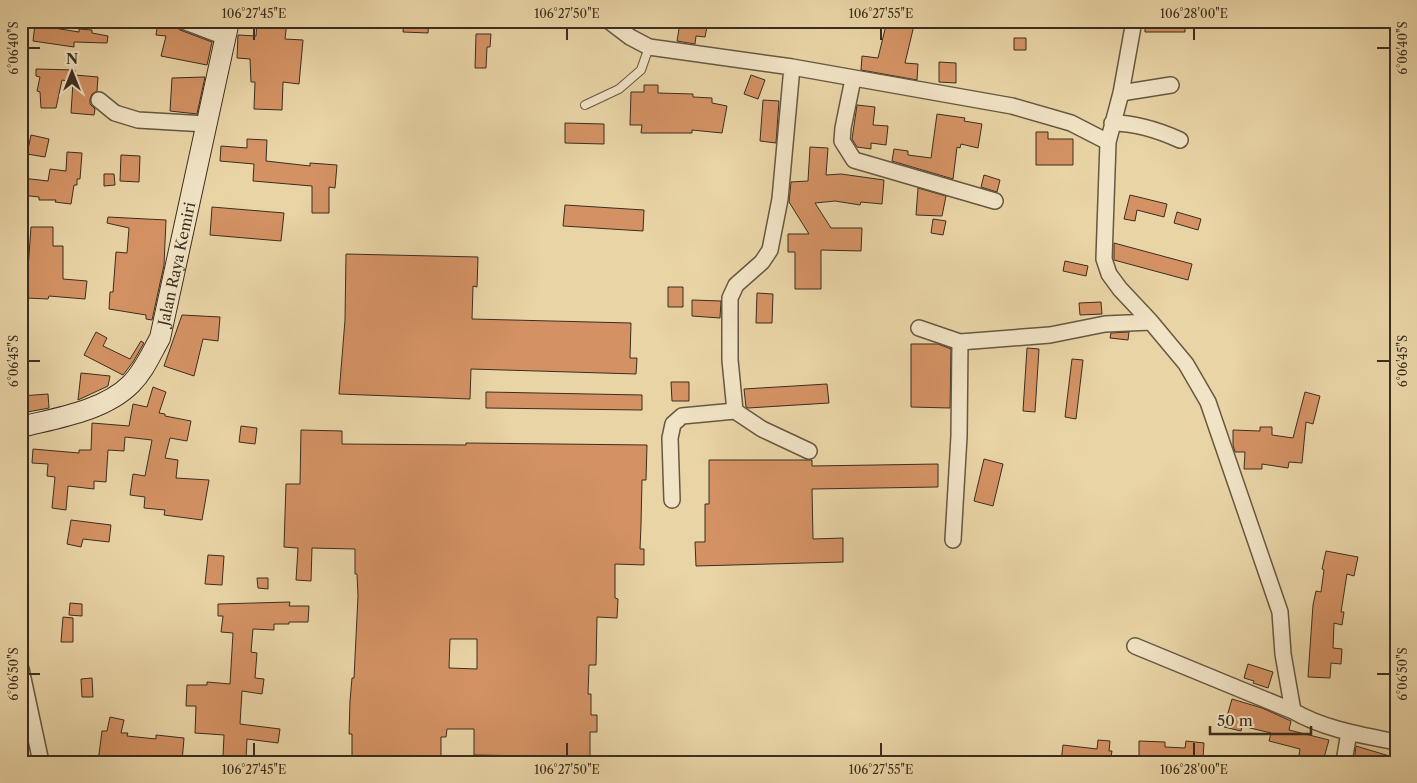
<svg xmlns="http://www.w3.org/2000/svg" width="1417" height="783" font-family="'Libre Caslon Text',serif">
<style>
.building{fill:#d49264;stroke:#3b2e1f;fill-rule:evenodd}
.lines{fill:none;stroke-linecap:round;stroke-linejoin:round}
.lane-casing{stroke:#665841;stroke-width:10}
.street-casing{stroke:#665841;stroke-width:18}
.secondary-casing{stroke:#3b2e1f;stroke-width:22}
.lane{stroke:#f1e3c5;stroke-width:8}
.street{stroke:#f1e3c5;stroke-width:15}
.secondary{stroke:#f1e3c5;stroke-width:20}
.ticks{fill:none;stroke:#3b2e1f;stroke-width:2}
.labels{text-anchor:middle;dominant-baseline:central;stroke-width:4.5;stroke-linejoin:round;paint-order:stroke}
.street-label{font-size:15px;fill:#3b2e1f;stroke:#f1e3c5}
.neatline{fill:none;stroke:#3b2e1f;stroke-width:2}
.ticks-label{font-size:12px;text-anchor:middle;fill:#3b2e1f}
</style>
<rect width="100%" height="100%" fill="#e9d4a6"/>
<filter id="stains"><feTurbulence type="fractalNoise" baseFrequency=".004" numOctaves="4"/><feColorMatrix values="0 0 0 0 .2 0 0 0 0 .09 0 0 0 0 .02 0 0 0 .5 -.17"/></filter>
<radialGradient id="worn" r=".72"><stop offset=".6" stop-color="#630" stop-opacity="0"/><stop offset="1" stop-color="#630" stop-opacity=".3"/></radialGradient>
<path class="building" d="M158 21H174L175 26 180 30 212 42 207 65 161 56 166 36 156 35Z
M257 21H287L285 39 303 40 299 84 283 82 282 110 254 109 255 82H251L250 59 237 58 238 35 256 36Z
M404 21H429L428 33 403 32Z
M887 21H915L905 63 918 64 917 80 861 70 862 56 878 58Z
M1145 21H1185V32H1145Z
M680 23 707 27 705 37 696 36 695 44 677 41Z
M35 25 79 32V29L92 30V33L108 36 107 43 74 42V47L33 41Z
M476 34H491L490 47H487L486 68H475Z
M1014 38H1026V50H1014Z
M939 62 956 63V83L939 82Z
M36 69 75 70V75L98 77 97 91 92 94 90 99V104L95 109 94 115 71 113 73 82 62 80 56 108H41L40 92 37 91 40 77 36 76Z
M751 75 765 80 758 99 744 94Z
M205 77 197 114 170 111 172 78Z
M644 85H658V93L693 94V97L712 98V103L727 106 722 133 692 130V133H641L642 125H630L631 92H644Z
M763 100 779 101 776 143 760 141Z
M857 105 875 107 873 125 888 126 886 145 871 143V149L857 147 852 139Z
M937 114 965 118 964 121 982 124 978 148 961 144 960 148 957 147 953 179 892 161 894 149 908 151V155L931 158Z
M565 123 604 124V144L565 143Z
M1036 132H1048V139H1073V165H1036Z
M31 135 49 139 45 157 27 154Z
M247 139 267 140 266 161 310 166V163L337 165 335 188 329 187V213H312V186L253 181 254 164 220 161 221 146 247 148Z
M810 147 828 148 826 175 841 174 884 180 882 204 861 202 860 205 835 201 815 203 831 228H862L861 251 821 250V289H795V252H788V234H809L789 202 791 182 808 181Z
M67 152 82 153 80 179H77V185H74L71 204 55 202 56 200H39V197L21 195 22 178 48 181 50 169 66 171Z
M121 155 140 156 139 182 120 181Z
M104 174H114L115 185 104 186Z
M984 175 1000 180 997 192 981 187Z
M918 188 946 196 942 216 916 215Z
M1130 195 1167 204 1164 217 1137 210 1135 221 1124 219Z
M565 205 644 210 643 231 563 226Z
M212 207 284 213 281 241 210 235Z
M1177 212 1201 219 1198 230 1174 223Z
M108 217 166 220 164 265 152 320 146 319V315L109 309 110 292H113L116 252 127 253 129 228 107 223Z
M933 219 946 221 943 235 931 233Z
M31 227H53V246H63V279L87 281 85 299 49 296 48 299 26 298Z
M1114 243 1192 264 1188 280 1114 260Z
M346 254 478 257 477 287 473 286 472 319 631 323 630 358H637L636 374 471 369 470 399 339 394 345 320Z
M1065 261 1088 266 1086 276 1063 271Z
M668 287H683V307H668Z
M757 293 773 294 772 323H756Z
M692 300 721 301 720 318 692 316Z
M1101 302 1102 314 1080 315 1079 303Z
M182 315 220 317 218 341 203 339 194 376 164 366Z
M96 332 107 338 103 346 130 359 141 341 144 343 133 362 123 375 84 355Z
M1129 332 1128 340 1110 338 1111 333Z
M911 344H938L951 349 950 408 911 407Z
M1027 348 1039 349 1035 412 1023 411Z
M1072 359 1083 360 1076 419 1065 417Z
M81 373 110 376 108 386 78 400Z
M671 382H689V401H672Z
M827 384 829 403 748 408 746 407 744 389Z
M153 387 166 392 159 413 165 414V416L191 421 187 441 170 438 165 458 178 460 176 478 209 480 202 520 164 515 165 510 144 508 145 497 130 495 133 474 145 476 152 440 125 437 124 451 108 450 106 482 94 481V489L68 486 66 510 52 508 55 477 47 476 48 464 32 463 33 449 79 453V450H91L92 423 129 426 133 404 147 407Z
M486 392 642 395V410L486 408Z
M1305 392 1320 396 1313 424 1306 422 1302 463 1289 462 1288 468 1262 464V469H1244L1245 452H1235L1233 445V430L1260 431V427H1272V435L1293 438Z
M48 394 49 408 22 413 21 396Z
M241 426 257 428 255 444 239 442Z
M301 430 342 431V444L466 445V443L647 445 646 480H642L641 525 640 549H644V565L615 564V598L618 599 617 618 597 617 596 665H589L588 694H591V715H597V732H590V757L474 755V729H447L446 737H441V758L352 756V734H349L350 701 352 678H354L358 596 357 574H355V549L312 548 311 581 296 580 298 548 284 547 286 484H300ZM450 639H477V669L449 668Z
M984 459 1003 464 993 506 974 501Z
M709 460H812V466L938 464V487L812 489 813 539 843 538V562L696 566 695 542H705V504H709Z
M71 520 111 525 109 542 83 539 81 547 67 544Z
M1326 551 1358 557 1354 576 1347 574 1341 612H1344L1342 625 1334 623 1333 648 1342 649 1341 664 1331 663 1330 678 1308 677 1313 605 1316 591 1321 592 1324 570 1322 569Z
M208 555 224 556 222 585 205 584Z
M257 578H268V589L258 588Z
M290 602 289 606H309L308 622H289V624H274V630L253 629 251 652 257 653 255 678 264 679 262 694 242 691 240 724 280 729 278 743 247 739 246 759 223 757 224 735 195 733 196 706H186L187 685H207V682L230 684 233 633 221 632 223 616H218V604Z
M70 603 82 604V616L69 615Z
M63 617 73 618V642H61Z
M1248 664 1273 672 1268 688 1253 683 1254 681 1244 678Z
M92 678 93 697H82L81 679Z
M1232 699 1262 708 1291 721 1289 730 1329 740 1323 761 1299 755 1300 749 1269 741 1271 733 1242 726 1241 731 1224 727Z
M110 717 124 720 121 733H128L127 736 156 739V735L184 738 182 762H98L102 731H107Z
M1098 740 1110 741 1109 751H1112L1110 762H1061L1063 745 1097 749Z
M1139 741 1165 742V747L1185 748 1186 741 1204 743 1203 758H1197V762L1156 761V759H1139Z
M1356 746 1396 758 1395 762H1354Z"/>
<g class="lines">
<defs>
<path id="lane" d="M585 105 619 89 641 70 649 47"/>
<path id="street" d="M183 21 225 37
M609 21 630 37 649 47 792 67 1012 106 1071 123 1108 142
M1134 21 1121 93 1108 142 1104 259 1109 274 1120 289 1151 322 1186 364 1208 402 1280 612 1283 654 1293 711C1324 729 1361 735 1396 742
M853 79 843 128 842 141 854 160 995 201
M1121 93 1171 85
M99 100 115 113 138 120 206 124
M1112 123C1136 123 1158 130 1180 140
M919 328 960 342 1050 335 1105 324 1151 322
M735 411 762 429 809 451
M672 500 670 438 673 424 682 416 735 411 730 360V298L736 285 762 262 770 250 780 199 792 67
M953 540 959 436 960 342
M1135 646 1293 711
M21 669 41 762
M1344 762 1349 732"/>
<g id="secondary">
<path id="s1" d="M21 427C57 418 104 411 131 384 144 371 151 354 160 338L229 21"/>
</g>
</defs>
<use href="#lane" class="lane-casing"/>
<use href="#street" class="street-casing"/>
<use href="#secondary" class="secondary-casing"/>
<use href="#lane" class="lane"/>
<use href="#street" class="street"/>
<use href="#secondary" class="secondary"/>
</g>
<path class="ticks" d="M254 28V40M567 28V40M881 28V40M1194 28V40M28 48H40M1377 48H1390M28 361H40M1377 361H1390M28 674H40M1377 674H1390M254 743V756M567 743V756M881 743V756M1194 743V756"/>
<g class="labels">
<g class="street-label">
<text stroke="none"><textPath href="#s1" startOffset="250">Jalan Raya Kemiri</textPath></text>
</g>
</g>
<rect width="1417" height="783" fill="none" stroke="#e9d4a6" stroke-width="55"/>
<g transform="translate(72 72)" stroke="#f1e3c5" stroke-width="4" paint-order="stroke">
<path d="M0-4L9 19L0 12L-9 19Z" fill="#3b2e1f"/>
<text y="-8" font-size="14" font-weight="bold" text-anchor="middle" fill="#3b2e1f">N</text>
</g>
<path d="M1210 726v8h101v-8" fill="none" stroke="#3b2e1f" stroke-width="2.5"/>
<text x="1217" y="726" font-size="15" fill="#3b2e1f" stroke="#f1e3c5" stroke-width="4" paint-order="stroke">50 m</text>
<rect x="28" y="28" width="1362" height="728" class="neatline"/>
<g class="ticks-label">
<text x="254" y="18">106°27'45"E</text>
<text x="567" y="18">106°27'50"E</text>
<text x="881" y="18">106°27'55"E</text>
<text x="1194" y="18">106°28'00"E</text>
<text transform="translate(14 48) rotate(-90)" y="4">6°06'40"S</text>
<text transform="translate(1403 48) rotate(-90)" y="4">6°06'40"S</text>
<text transform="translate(14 361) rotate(-90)" y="4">6°06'45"S</text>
<text transform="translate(1403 361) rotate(-90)" y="4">6°06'45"S</text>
<text transform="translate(14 674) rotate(-90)" y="4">6°06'50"S</text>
<text transform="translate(1403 674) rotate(-90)" y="4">6°06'50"S</text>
<text x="254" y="774">106°27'45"E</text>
<text x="567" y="774">106°27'50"E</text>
<text x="881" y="774">106°27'55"E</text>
<text x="1194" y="774">106°28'00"E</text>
</g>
<rect width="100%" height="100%" filter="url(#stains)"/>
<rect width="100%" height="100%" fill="url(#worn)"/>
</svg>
